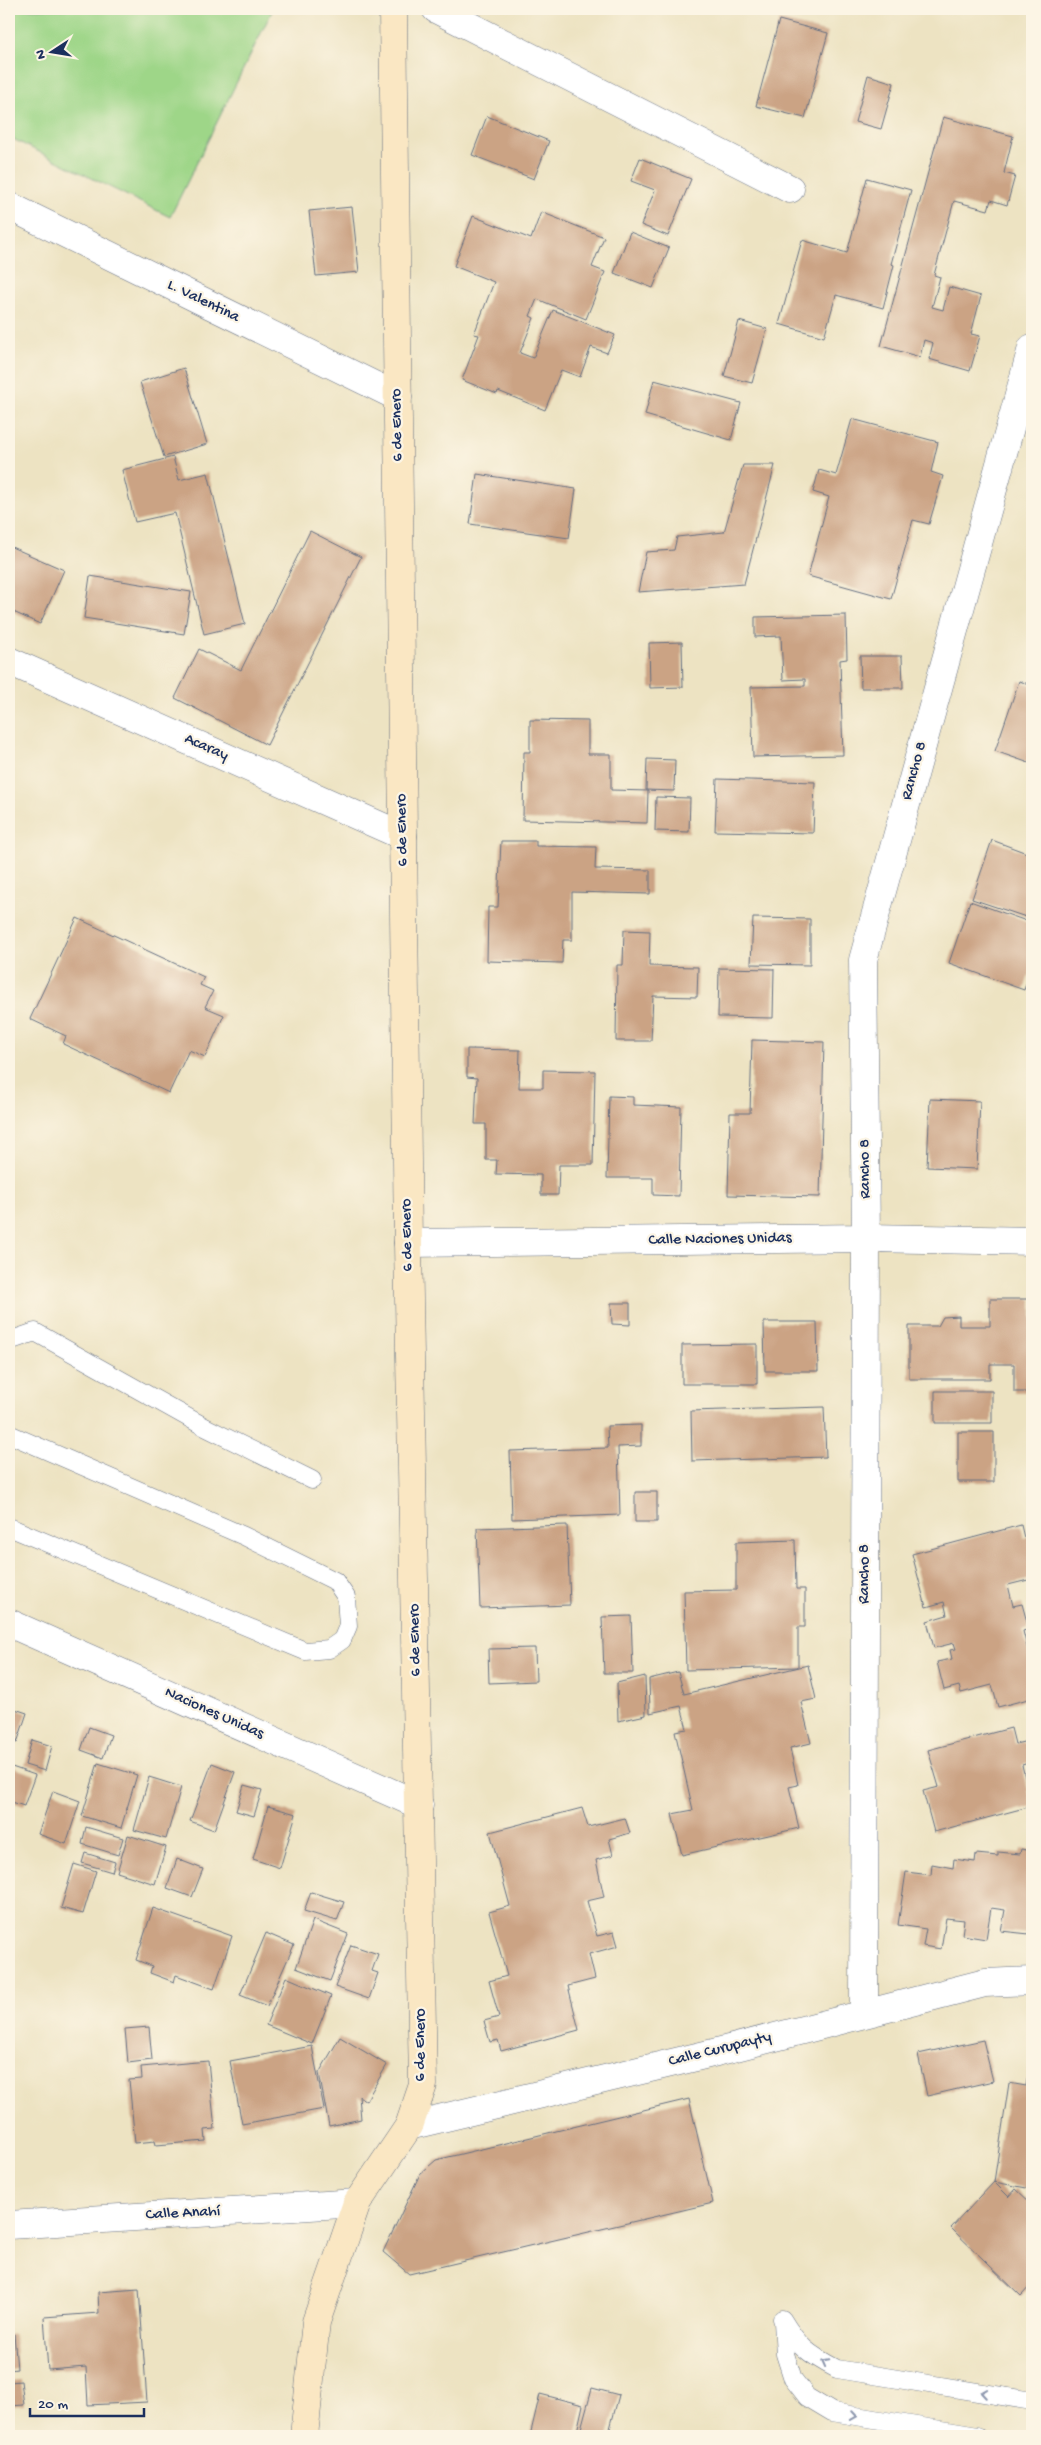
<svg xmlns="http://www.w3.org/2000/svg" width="1041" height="2445" font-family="'Gochi Hand',sans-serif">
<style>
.green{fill:#9ed688;stroke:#5c8273}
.building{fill:#cba384}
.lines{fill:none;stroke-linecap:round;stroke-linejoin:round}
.service-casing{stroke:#646e81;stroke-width:19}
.minor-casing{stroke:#646e81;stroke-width:29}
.secondary-casing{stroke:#646e81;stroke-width:29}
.service{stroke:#fff;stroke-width:18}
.minor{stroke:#fff;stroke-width:28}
.secondary{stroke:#fae7c3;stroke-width:28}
.oneway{stroke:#8d97ae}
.labels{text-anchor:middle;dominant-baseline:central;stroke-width:4.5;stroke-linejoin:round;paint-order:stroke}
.street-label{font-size:16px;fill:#1b2f5e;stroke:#fcf5e5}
</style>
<rect width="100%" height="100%" fill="#fcf5e5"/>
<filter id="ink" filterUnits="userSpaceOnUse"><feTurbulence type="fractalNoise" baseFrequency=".02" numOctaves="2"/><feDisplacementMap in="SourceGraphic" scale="10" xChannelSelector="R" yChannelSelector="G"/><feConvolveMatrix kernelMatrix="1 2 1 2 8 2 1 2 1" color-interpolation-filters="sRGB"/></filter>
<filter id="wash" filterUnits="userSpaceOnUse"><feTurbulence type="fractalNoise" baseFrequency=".0096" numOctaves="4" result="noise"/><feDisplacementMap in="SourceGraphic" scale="20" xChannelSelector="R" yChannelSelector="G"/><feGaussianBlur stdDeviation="1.12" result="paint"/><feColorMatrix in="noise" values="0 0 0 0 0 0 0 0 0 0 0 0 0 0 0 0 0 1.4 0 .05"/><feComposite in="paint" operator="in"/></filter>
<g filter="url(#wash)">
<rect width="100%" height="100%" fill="#ede3c2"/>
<path class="green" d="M9 9H273L170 217 9 137Z"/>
<g id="blocks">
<path class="building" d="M779 20 828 33 805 118 756 106Z
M868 75 894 83 881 129 855 122Z
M487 116 549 141 534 179 472 155Z
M943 117 1013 136 1004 173 1015 176 1007 205 991 200 988 210 954 201 934 275 940 277 932 307 943 310 949 287 981 296 971 334 980 336 970 371 929 359 933 343 924 340 920 357 881 346Z
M640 158 691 179 668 236 641 225 655 190 631 181Z
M867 178 911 190 891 264 894 265 883 308 836 295 824 337 779 324 802 240 847 253Z
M352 207 359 272 316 276 309 211Z
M541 212 604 237 592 267 605 272 586 319 537 299 530 316 534 318 520 353 533 358 553 310 615 335 607 353 591 347 580 377 561 370 545 410 498 391 497 394 462 380 479 335 474 334 494 282 454 266 473 216 531 239Z
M630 232 669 248 653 288 614 273Z
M739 321 767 329 752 383 724 376Z
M184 368 207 444 164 457 140 382Z
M654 380 741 403 731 440 645 415Z
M852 419 938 442 931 472 943 476 929 524 913 520 891 599 808 576 829 497 813 492 819 470 836 475Z
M173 457 179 480 208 473 245 624 204 634 175 513 135 522 122 470Z
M743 465H775L744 584 638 592 646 552 674 550 677 537 724 532Z
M477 474 576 489 569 538 470 524Z
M310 531 361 557 267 745 175 698 199 649 241 670Z
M9 546 64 570 40 624 9 610Z
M90 576 191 592 184 634 84 618Z
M846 615 847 659 840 660 843 755 753 757 751 687 805 686V679L783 680 781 636 755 637V617Z
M682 642 683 687 650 688 649 643Z
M860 656H902L903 688H861Z
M1019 681 1032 685V764L995 751Z
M530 720 588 721V754H611V790L648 791 647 823 523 820 524 752H530Z
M647 759 675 760 674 791 646 790Z
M717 779 815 782 813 833 715 831Z
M656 797 690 798 689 832 655 831Z
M992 840 1032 855V919L972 899Z
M501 841H536V846L596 847 595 869 650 870V894L572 892V940H563L562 963 487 961 488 907H498Z
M970 901 1032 923V966L1024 990 949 963Z
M77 918 204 977 200 985 213 991 205 1007 224 1015 205 1057 189 1050 169 1093 63 1044 66 1036 30 1019Z
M753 918 810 919V965L751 964Z
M624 930 650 931 649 966 698 967 697 997 653 996 651 1041H616L617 965H623Z
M719 968 774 969 773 1018 718 1017Z
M752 1040 824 1042 820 1197 728 1195 730 1113H750Z
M467 1049 520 1050 519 1088H543V1070L595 1071 593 1165H559L558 1195H541V1175L496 1174 497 1160H486V1124H475L477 1078 467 1077Z
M609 1096 633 1097V1105L681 1107 679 1196 653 1195V1178H607Z
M930 1099 980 1101 977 1169 927 1167Z
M990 1299H1032V1392H1014V1364H990V1379H909V1326H938L943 1317 959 1316V1326H990Z
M611 1303H630V1325L612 1324Z
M764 1322H817L818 1371H765Z
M757 1344V1384H682V1345Z
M935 1391H992V1423H935Z
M824 1407 826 1457 692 1461 691 1411Z
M641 1425V1446L618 1447 620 1515 512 1519 510 1451 608 1448 607 1426Z
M958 1432H994V1482H958Z
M635 1492H657V1522H635Z
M567 1525 570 1605 480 1608 477 1528Z
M1021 1525 1024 1538 1032 1536V1579L1008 1585 1013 1606 1022 1604 1029 1629 1023 1631 1028 1651 1032 1650V1698L998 1707 992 1685 961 1693 959 1686 944 1690 937 1662 952 1659 950 1650 956 1649 954 1643 934 1648 927 1621 947 1615 944 1602 926 1607 912 1554Z
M795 1540 796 1589H805V1627H798V1667L686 1670 684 1591 736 1590V1542Z
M631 1616 633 1673H604L602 1617Z
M535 1648 536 1681 489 1683 488 1649Z
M808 1665 816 1699 801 1702 811 1743 790 1748 798 1785 789 1787 799 1828 682 1855 672 1814 693 1810 675 1731 687 1729 681 1706 650 1713 649 1679 678 1672 684 1694Z
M645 1676 646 1715 618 1721 617 1683Z
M9 1707 27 1713 17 1743 9 1740Z
M89 1727 111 1735 103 1758 81 1750Z
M1011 1728 1015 1744 1028 1741 1032 1762 1022 1765 1032 1806 934 1832 923 1791 939 1787 928 1750Z
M32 1740 52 1746 45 1771 25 1765Z
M98 1763 137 1775 121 1828 82 1816Z
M212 1763 235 1772 214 1830 190 1821Z
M9 1766 35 1775 24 1806 9 1801Z
M149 1777 181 1787 166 1839 134 1830Z
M244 1785 262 1790 254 1816 236 1811Z
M53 1791 80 1801 66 1844 38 1834Z
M268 1806 296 1814 280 1868 253 1859Z
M582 1808 588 1827 625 1818 630 1833 609 1839 613 1855 596 1860 604 1897 587 1901 597 1936 614 1932 618 1946 589 1954 595 1979 568 1986 579 2030 501 2051 498 2040 490 2042 484 2021 499 2017 489 1981 507 1976 489 1912 510 1906 490 1832Z
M86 1827 123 1838 118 1855 82 1844Z
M128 1835 166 1847 155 1884 117 1872Z
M1021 1849 1032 1851V1913L1029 1934 1001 1931 1005 1910 991 1908 986 1939 962 1935 964 1920 946 1918 941 1949 923 1946 926 1929 898 1925 906 1872 931 1875 932 1864 953 1868 954 1859 975 1862 976 1854 998 1856V1852L1020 1854Z
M85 1853 115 1862 112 1872 82 1863Z
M177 1859 203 1869 192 1897 167 1888Z
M74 1864 96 1871 83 1914 61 1908Z
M311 1892 344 1902 337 1921 304 1911Z
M153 1908 232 1936 214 1989 176 1975 174 1982 150 1973 152 1966 136 1960Z
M313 1920 348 1934 330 1981 296 1968Z
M266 1933 294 1945 267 2006 240 1995Z
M351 1945 378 1954 372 1971 378 1973 369 1999 335 1987Z
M286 1977 331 1996 312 2044 266 2025Z
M149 2027 152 2060 128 2063 125 2029Z
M340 2037 387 2065 366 2101 359 2096 361 2119 329 2126 319 2073Z
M983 2040 993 2081 927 2096 918 2054Z
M312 2046 324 2109 242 2124 230 2061Z
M1031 2056H1032V2189L994 2182 1009 2083 1026 2086Z
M208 2061 215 2129 205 2130 206 2141 156 2145 155 2141 135 2143 129 2080 142 2079 141 2067Z
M689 2099 713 2203 409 2274 383 2252 420 2174 436 2160Z
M994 2182 1009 2197 1016 2189 1032 2204V2284L1021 2296 951 2228Z
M139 2289 147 2402 88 2405 86 2367 48 2370 44 2317 99 2313 98 2292Z
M14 2334 17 2369 9 2370V2335Z
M21 2381 24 2405 9 2406V2382Z
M592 2388 619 2395 608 2436H579Z
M540 2394 583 2405 576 2436H530Z"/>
</g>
</g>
<g filter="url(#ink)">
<use href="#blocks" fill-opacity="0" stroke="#646e81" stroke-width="1"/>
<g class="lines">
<defs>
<path id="service" d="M9 1341 35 1332 205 1427 312 1480
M9 1434 244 1536 335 1581 346 1597 348 1626 342 1640 329 1649 305 1651 9 1527
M782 2319C799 2347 808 2354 837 2369L1032 2401
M783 2322 785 2354 793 2379 807 2397 832 2412 977 2436"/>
<path id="minor" d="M436 9 790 189
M9 206 398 397
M9 661 403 836
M408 1243 866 1238 1032 1241
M9 1623 419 1805
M864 2013 866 1238 863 960 1032 348
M409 2126 713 2053 985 1983 1032 1981
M9 2225 357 2203"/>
<path id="secondary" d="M304 2436 316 2322 357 2203 409 2126 423 2085 408 1243 393 9"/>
</defs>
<use href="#service" class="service-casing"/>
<use href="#minor" class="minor-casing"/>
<use href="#secondary" class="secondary-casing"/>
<use href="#service" class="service"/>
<use href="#minor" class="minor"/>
<use href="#secondary" class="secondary"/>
</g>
<defs><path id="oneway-chevron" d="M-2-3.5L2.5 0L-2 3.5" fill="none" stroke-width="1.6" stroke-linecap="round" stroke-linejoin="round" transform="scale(1.25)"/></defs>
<g class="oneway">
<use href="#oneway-chevron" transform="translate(825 2363) rotate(-152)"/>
<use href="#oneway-chevron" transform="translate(984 2393) rotate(-171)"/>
<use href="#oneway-chevron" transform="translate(854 2416) rotate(9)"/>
</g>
</g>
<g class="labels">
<g class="street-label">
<text transform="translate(203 302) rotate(26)">L. Valentina</text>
<text transform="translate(398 425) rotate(-91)">6 de Enero</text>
<text transform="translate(206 748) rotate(24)">Acaray</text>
<text transform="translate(915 771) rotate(-75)">Rancho 8</text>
<text transform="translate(403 830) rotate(-91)">6 de Enero</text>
<text transform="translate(866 1169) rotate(-91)">Rancho 8</text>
<text transform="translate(408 1235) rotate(-91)">6 de Enero</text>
<text transform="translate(720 1240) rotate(-1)">Calle Naciones Unidas</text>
<text transform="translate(865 1574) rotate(-90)">Rancho 8</text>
<text transform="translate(416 1640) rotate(-91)">6 de Enero</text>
<text transform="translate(214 1714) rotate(24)">Naciones Unidas</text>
<text transform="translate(421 2045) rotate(-90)">6 de Enero</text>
<text transform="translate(720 2050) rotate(-14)">Calle Curupayty</text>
<text transform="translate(183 2214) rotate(-3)">Calle Anahí</text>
</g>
</g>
<rect width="1041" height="2445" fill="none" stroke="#fcf5e5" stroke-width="30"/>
<g transform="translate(52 52) rotate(258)" stroke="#fcf5e5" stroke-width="4" paint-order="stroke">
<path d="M0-4L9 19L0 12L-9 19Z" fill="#1b2f5e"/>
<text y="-8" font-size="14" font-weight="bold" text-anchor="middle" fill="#1b2f5e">N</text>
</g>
<path d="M30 2408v8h114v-8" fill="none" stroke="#1b2f5e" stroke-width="2.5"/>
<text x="38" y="2408" font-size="15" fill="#1b2f5e" stroke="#fcf5e5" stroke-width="4" paint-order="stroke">20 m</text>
</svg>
